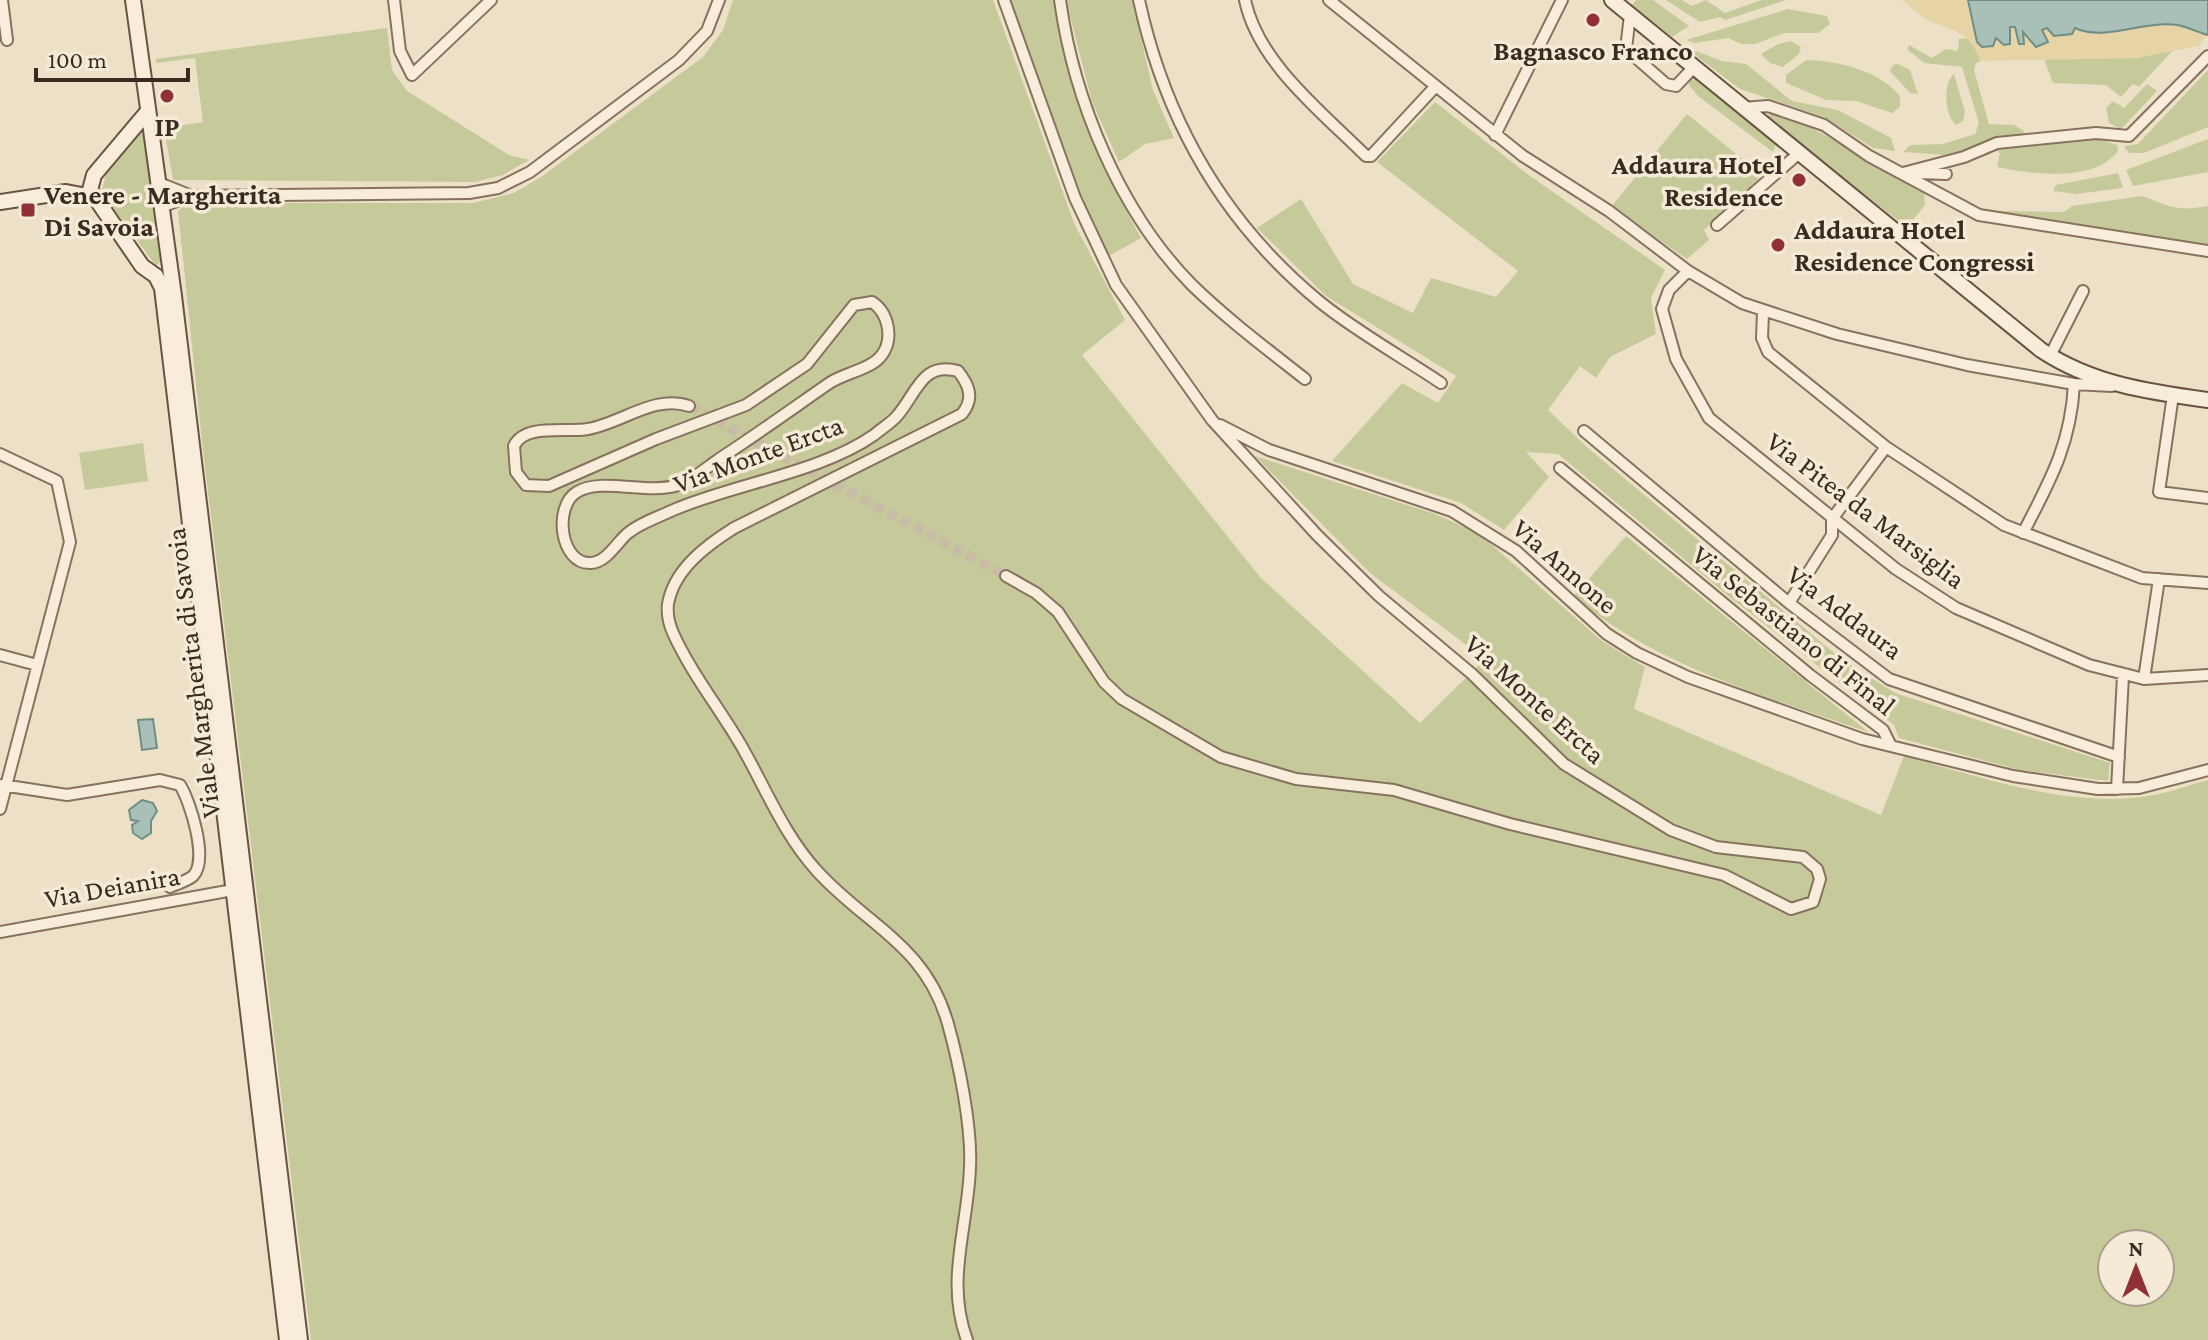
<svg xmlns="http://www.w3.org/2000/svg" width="2208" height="1340" font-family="'Crimson Pro',serif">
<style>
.green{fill:#c6ca9b;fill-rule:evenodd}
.sand{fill:#e6d3a6}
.water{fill:#a8c0b8;stroke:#6f8e85;stroke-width:2}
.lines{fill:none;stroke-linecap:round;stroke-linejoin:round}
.street-tunnel{stroke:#c8bca6;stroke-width:10;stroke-dasharray:10 5;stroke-linecap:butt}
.street-casing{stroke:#87725d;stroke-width:14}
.secondary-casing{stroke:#695340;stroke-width:18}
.street{stroke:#f7edda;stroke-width:10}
.secondary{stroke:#f7edda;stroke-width:14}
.poi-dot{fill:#923135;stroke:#f4ead6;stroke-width:3}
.labels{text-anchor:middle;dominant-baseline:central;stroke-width:7;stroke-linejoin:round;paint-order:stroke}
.poi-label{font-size:28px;font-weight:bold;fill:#382b20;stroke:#f4ead6}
.street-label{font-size:28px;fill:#382b20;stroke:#f4ead6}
</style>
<rect width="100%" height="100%" fill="#ece0c7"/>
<path class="green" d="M733 0H993L1074 223 1125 320 1082 355 1260 577 1420 723 1485 659 1370 573 1255 456 1435 514 1478 533 1602 641 1645 667 1634 709 1881 815 1904 756C1976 776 2066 807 2142 797 2164 794 2186 786 2208 780V1340H311L202 442 178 211 186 204 197 203H473L514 193 541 177 703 57 723 30ZM2112 1244H2160V1292H2112Z
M1011 0H1055C1072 90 1097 158 1141 238L1107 257 1092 226Z
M1066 0H1132L1153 90 1174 138 1145 144 1119 162 1092 102Z
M1636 0H1653L1689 26 1672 37 1632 5Z
M1666 0H1682L1692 6 1706 0 1725 13 1761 0H1786L1725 20 1720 17 1700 22Z
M1788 9 1827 16 1830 24 1818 33H1784L1755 44H1741L1728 38 1695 43 1686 40Z
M387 28 392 70 407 91 509 155 529 160 503 175 475 182 173 180 164 128 203 122 195 58 156 63V59Z
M1970 38 1981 61 1976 63 1974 70 1989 124 2014 125 2024 131 2022 136 1944 155 1903 152 1910 145 1943 144 1975 134 1979 123 1962 67 1924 63 1908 50 1909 45 1932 58 1946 49 1958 51 1959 39Z
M1791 41 1801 47 1799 54 1783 67 1770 63 1761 54 1778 44Z
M1683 46 1722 61 1746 64 1792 101 1838 110 1891 138 1895 151 1873 148 1824 117 1740 89Z
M2174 49 2139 87 2133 84 2121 97 2106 85 2053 83 2044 59 2137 58Z
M1806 60C1839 61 1878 70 1900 96V107L1892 113 1856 101 1826 100 1786 83V75Z
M1898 64 1910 70 1918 94 1910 93 1890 71 1893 65Z
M2208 70V127L2144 153H2129L2124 146 2138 144Z
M1954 74 1965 112 1963 121 1956 125C1944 115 1943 83 1954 74Z
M1689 78H1696L1776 144 1773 152 1698 96 1689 85Z
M2147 84 2157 91 2125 125 2121 129 2109 123 2106 108 2113 101 2124 108Z
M1435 102 1530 176 1665 270 1651 298 1656 334 1610 357 1596 378 1580 366 1548 410 1589 449 1844 661 1895 693 2110 763 2108 781 2020 770 1899 738 1894 725 1732 599 1558 454 1526 452 1549 477 1504 530 1461 503 1332 461 1402 383 1438 403 1456 376 1326 296 1257 228 1301 199 1353 284 1413 313 1431 278 1496 297 1518 271 1377 162Z
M1687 114 1762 175 1704 230 1709 240 1687 259 1611 207Z
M1774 114C1830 129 1871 169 1924 192L1925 205 1907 227 1766 119 1768 115Z
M139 130 145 134 161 261 156 266 102 193 106 172Z
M2099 139 2117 145 2118 151C2094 183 2031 174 1997 167L2000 153 1996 150Z
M2208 139V172L2133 186 2126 170Z
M2118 173 2123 188 2075 194 2053 191 2056 185Z
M2142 196C2169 206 2177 212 2208 206V246L1995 211 2064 212 2072 206Z
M143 443 148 481 85 490 79 453Z
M1626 536 1868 732C1760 694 1664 669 1573 597Z"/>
<path class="sand" d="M1902 0H1968L1977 42 1996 38 2002 43 2009 27H2015L2017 37H2022V31L2026 33 2032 45 2045 36 2042 30 2047 28 2055 36 2072 34 2074 27 2177 25 2207 35 2199 46 2137 58 1981 61C1967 29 1956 33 1928 20 1919 15 1910 6 1902 0Z"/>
<path class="water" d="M1968 0H2208V35C2198 32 2187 27 2177 25 2144 20 2104 42 2075 28L2072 34 2054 36 2047 28 2042 30 2048 42 2036 47 2023 32 2024 44H2019L2015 27H2010V44L2004 45 1996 38 1993 46 1982 47 1977 42Z
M153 719 157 748 142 750 138 720Z
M142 800 153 803 157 811 151 821V833L142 839 133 833 132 825 138 821 131 820 129 810Z"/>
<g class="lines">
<path class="street-tunnel" d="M689 406 1006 576"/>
<defs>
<path id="street" d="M2 0 7 40
M394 0 400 51 412 75 491 0
M1004 0 1075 198 1116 285 1212 420 1317 535 1379 596 1472 674 1564 764 1671 830 1716 847 1803 857 1817 869 1820 879 1813 902 1791 909 1724 875 1510 824 1394 790 1296 779 1221 757 1122 699 1104 682 1058 612 1036 593 1006 576
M1060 0C1074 101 1120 212 1192 285 1227 319 1267 349 1305 379
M1139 0C1165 120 1224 223 1320 302 1357 332 1401 356 1441 383
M1245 0C1258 63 1323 113 1366 156H1371L1434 88
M1329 0 1523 156 1609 211 1688 271 1742 303 1837 334 1967 365 2074 384 2112 386
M1630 15 1626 49 1666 84 1676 86 1693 68
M1742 108 1768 106 1824 125 1869 156 1979 215 2208 251
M1495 135 1562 0
M1903 173 1964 157 1997 143 2096 133 2129 136 2208 56
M1919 173 1946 174
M159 183 189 195
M161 207 191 196 469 193 498 188 530 172 679 60 707 31 719 0
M1717 225 1798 154
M1688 271 1669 290 1662 309 1676 359 1709 418 1896 569 1956 608 2089 665 2144 679 2208 675
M1763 312 1762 338 1768 352 1886 447 2004 525 2142 578 2208 583
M2050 356 2083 291
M2173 395 2159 492 2208 498
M689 406C655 394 622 423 588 429 566 433 525 423 514 446L516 472 526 485 549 486 656 439 746 405 807 364 854 305 872 302C889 313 894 340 881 356 870 370 843 373 828 384 792 409 756 435 719 459 706 468 693 480 678 485 648 495 602 477 577 492 553 506 560 565 591 563 607 562 617 542 628 533 640 523 656 518 671 511 732 484 820 473 874 435 881 429 891 423 897 416 917 393 922 361 958 371 970 386 974 399 962 414L734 528C707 545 674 569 668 604 667 613 669 624 673 633 691 673 720 709 742 747 766 789 784 835 817 871 867 926 926 945 948 1024 959 1063 972 1127 970 1167 968 1228 945 1280 967 1340
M1220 425 1269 450 1452 511 1516 551 1607 634 1637 653 1688 677 1862 739 2013 776 2098 789 2139 788 2208 770
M1584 431 1789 603 1889 679 2119 757
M0 454 57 481 70 542 0 809
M1560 468 1810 675 1883 730 1890 744
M2023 533C2050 481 2071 444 2074 384
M1789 603 1832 535V519L1886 447
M0 655 37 665
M2144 679 2159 579
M2 785 67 795 160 780 180 785C190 801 209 860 193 876 187 881 176 884 170 887
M2117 789 2123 676
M0 932 233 890"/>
<path id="secondary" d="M133 0 174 296 300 1340
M1612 0 2041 350C2092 384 2149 392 2208 400
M148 111 94 175 90 190 142 266 156 276
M0 202 66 192 92 197
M156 276 162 288 287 1340"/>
</defs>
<use href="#street" class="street-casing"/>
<use href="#secondary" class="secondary-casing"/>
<use href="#street" class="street"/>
<use href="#secondary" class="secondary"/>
</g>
<g class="poi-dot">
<circle cx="1593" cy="20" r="8"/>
<circle cx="167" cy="96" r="8"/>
<circle cx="1799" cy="180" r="8"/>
<rect x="20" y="202" width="16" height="16" rx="4"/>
<circle cx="1778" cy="245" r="8"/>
</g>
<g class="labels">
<g class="poi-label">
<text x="1593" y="50">Bagnasco Franco</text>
<text x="167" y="126">IP</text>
<text x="1783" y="164" text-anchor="end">Addaura Hotel<tspan x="1783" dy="32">Residence</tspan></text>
<text x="44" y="194" text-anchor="start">Venere - Margherita<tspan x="44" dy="32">Di Savoia</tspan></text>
<text x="1794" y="229" text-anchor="start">Addaura Hotel<tspan x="1794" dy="32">Residence Congressi</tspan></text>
</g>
<g class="street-label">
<text transform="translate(758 454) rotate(-20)">Via Monte Ercta</text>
<text transform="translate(1866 510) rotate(37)">Via Pitea da Marsiglia</text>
<text transform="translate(1565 566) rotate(41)">Via Annone</text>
<text transform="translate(1845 612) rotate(37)">Via Addaura</text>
<text transform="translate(1794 630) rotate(39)">Via Sebastiano di Final</text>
<text transform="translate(193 673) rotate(-97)">Viale Margherita di Savoia</text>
<text transform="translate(1535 699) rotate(42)">Via Monte Ercta</text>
<text transform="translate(112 887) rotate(-10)">Via Deianira</text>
</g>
</g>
<g transform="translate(2136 1268)"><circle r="38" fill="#f4ead6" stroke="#a99e8d" stroke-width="2"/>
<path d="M0-6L14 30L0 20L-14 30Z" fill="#923135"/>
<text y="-12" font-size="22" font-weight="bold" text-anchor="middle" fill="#382b20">N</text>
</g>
<path d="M36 68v12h152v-12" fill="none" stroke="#382b20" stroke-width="4"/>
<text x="48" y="68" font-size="24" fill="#382b20" stroke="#f4ead6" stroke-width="6" paint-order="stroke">100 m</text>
</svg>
